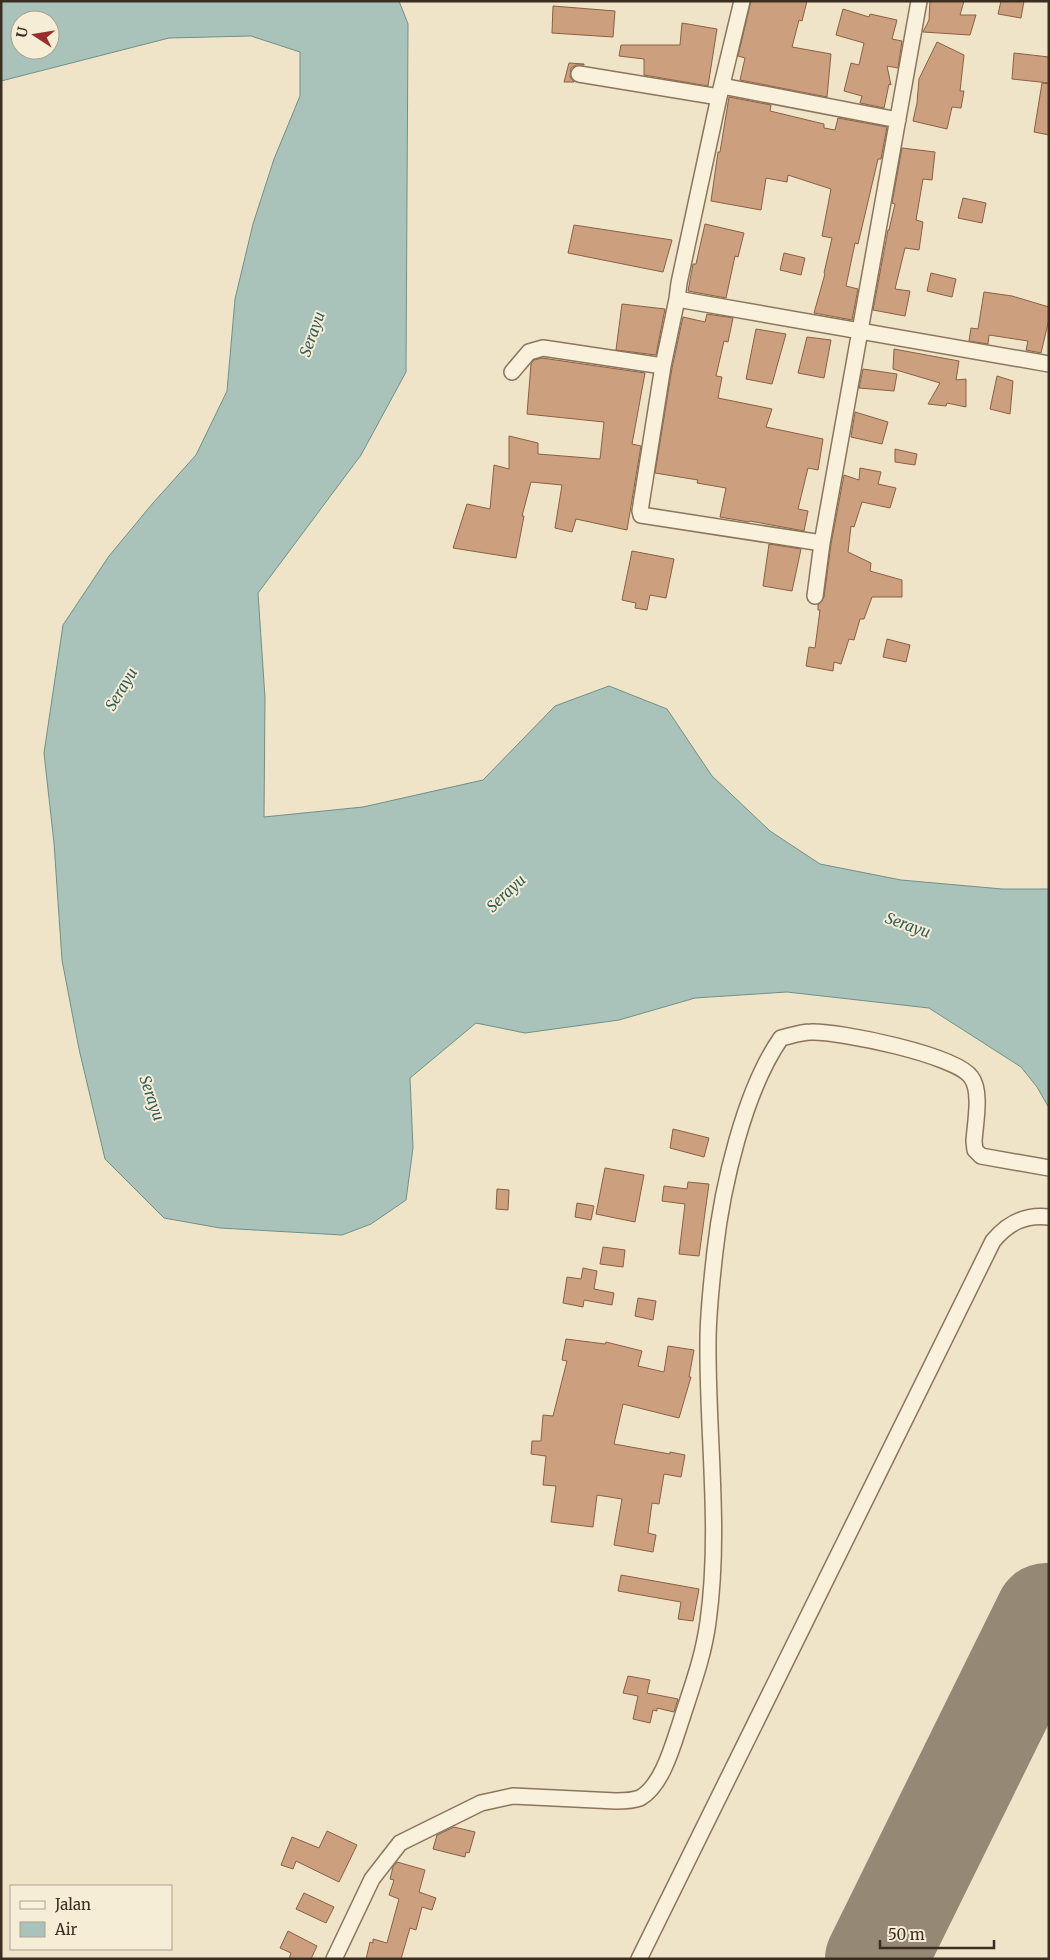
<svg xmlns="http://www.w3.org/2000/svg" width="1050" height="1960" font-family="Merriweather,serif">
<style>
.water{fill:#a9c3bb;stroke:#6f9189;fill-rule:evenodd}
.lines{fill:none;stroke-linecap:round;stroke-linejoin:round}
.runway{stroke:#958874;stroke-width:102}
.building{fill:#cca07e;stroke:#8a6042}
.minor-casing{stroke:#8b765d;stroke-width:18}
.minor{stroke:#f9f1db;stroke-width:15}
.labels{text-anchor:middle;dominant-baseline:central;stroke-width:4;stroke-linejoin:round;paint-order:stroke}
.water-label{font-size:15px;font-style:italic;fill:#305b58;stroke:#f6edd7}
</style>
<rect width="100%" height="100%" fill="#efe3c8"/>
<path class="water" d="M1 1H399L408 24 406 372 361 455 258 593 265 698 264 817 363 807 483 780 555 706 609 686 667 709 712 776 770 831 820 864 901 880 1002 889H1049V1108L1037 1087 1021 1067 929 1008 787 992 695 998 619 1020 525 1033 476 1023 410 1078 413 1148 406 1200 371 1224 342 1235 220 1228 164 1218 105 1159 79 1049 62 960 54 843 44 753 63 625 109 556 153 503 196 455 227 391 235 299 253 224 274 159 300 96V52L251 36 169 38 1 81ZM20 20H50V50H20Z"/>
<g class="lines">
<path class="runway" d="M876 1959 1046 1614"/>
</g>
<path class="building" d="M751 1H807L802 21 799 20 792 47 831 54 827 97 740 80 745 58 738 56Z
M930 1H964L960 15H976L970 35 923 32 929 20Z
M1001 1H1024L1021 18 998 14Z
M553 6 615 11 613 37 552 33Z
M843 9 869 17 870 14 897 20 892 39 902 41 898 68 887 66 891 85 889 84 884 108 860 103 862 96 844 91 851 63 859 65 864 43 836 35Z
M682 23 717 29 708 86 644 75V59L619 56 621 45H680Z
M937 42 964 55 960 91H964L961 108 952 107 947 129 913 121 917 103 919 79Z
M1014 53 1049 57V83L1012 79Z
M569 63 584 64V65H576L571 68 570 77 574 82H564Z
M1042 83 1049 84V135L1034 132Z
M729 97 771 105 770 111 824 124V128L835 130 838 118 887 127 881 159H878L858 244 855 243 846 286 858 289 852 320 814 313 825 274 824 273 832 238 822 236 831 189 788 175 787 182 766 178 761 210 711 201 718 152H720Z
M902 148 935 152 932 180 923 179 916 220 923 222 919 250 905 248 895 289 910 291 905 316 873 310 888 230H889L895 204 892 203Z
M963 198 986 203 982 223 958 218Z
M705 224 744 233 738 257 735 256 726 298 688 291 693 264H696Z
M574 225 672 240 663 272 568 253Z
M784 253 805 258 801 275 780 270Z
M931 273 956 279 952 297 927 291Z
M984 292 1012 296 1049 307V319L1041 353 1026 350 1028 341 989 335 988 344 969 341 971 328 978 329Z
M622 304 665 309 656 355 616 350Z
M707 314 733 318 728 342 724 341 716 376 722 377 718 398 772 409 766 427 823 439 818 470 808 468 798 509 808 511 804 531 750 521 749 522 720 517 726 488 697 483 698 480 655 473 672 368 683 317 705 322Z
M756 329 786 334 772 384 746 379Z
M807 337 831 340 824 378 798 373Z
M894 349 959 361 956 380 966 379V407L947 403 946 406 928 404 940 383 893 369Z
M542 358 645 373 632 444 641 446 627 530 576 519 572 532 555 528 562 485 531 482 522 516H524L516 558 453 548 467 504 490 509 494 465 509 469V436L538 443V454L600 459 604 422 527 414 531 364 534 360Z
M863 369 897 374 894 391 859 388Z
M997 376 1013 381 1010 414 990 409Z
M855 412 888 422 882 444 851 437Z
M895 449 917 454 915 465 895 462Z
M860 468 881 472 878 484 896 488 890 508 862 502 854 527 851 526 848 552 871 563 870 571 902 580V597H872L864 619H860L854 640 849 639 841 664 834 662 833 671 806 666 809 647 815 648 820 610H818V605L824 597 831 544 844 475 859 480Z
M769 544 801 549 792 591 763 586Z
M632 551 674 559 666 598 650 595 647 610 635 608 636 603 622 600Z
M887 639 910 645 906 662 883 657Z
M673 1129 709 1138 704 1157 670 1148Z
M605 1168 644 1175 635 1222 596 1214Z
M688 1182 709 1184 699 1256 679 1254 685 1204 662 1201 664 1186 687 1189Z
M497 1189 509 1190 508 1210 496 1209Z
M577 1203 594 1206 591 1220 575 1217Z
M603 1247 625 1250 623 1267 600 1264Z
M583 1268 597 1271 594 1289 614 1293 612 1305 584 1300 583 1307 563 1303 567 1277 581 1279Z
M638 1298 656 1301 653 1320 635 1316Z
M566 1339 605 1344 606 1342 642 1351 638 1366 664 1372 668 1346 694 1350 689 1377H691L679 1418 623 1404 614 1444 670 1454V1452L685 1455 681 1477 664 1474 659 1504 652 1503 648 1533 656 1535 653 1552 614 1545 622 1499 597 1495 593 1527 551 1522 556 1486 543 1485 546 1456 531 1454 532 1441H541L543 1415 553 1416 567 1361 562 1360Z
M621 1575 699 1589 693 1621 678 1619 681 1602 618 1591Z
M628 1676 650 1680 647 1693 678 1699 674 1712 657 1708V1711L653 1710 650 1723 633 1719 638 1696 623 1693Z
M454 1827 475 1832 469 1853 466 1852 465 1857 433 1849 437 1835Z
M327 1831 357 1845 339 1882 296 1861 293 1869 281 1865 292 1837 319 1848Z
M397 1862 425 1870 419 1892 436 1898 432 1910 422 1907 416 1930 410 1928 401 1959H366L370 1942 373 1943V1939L387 1943 399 1899 389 1895 394 1880 390 1879 393 1867Z
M304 1893 334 1907 326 1923 296 1909Z
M288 1931 317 1946 311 1959H289L291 1953 280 1948Z"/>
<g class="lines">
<defs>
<path id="minor" d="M742 1 719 97 679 283 677 299 1049 364
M579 74 719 97
M722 86 898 120
M677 299 663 366 640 511 641 515 822 543
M512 372 529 352 543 348 663 366
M815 596 822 543 919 1
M334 1959 372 1879 400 1843 481 1803 513 1796 616 1801C624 1801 632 1801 640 1798 662 1786 673 1745 680 1724 691 1689 703 1659 708 1622 721 1529 707 1434 708 1341 708 1311 712 1280 715 1251 722 1188 744 1091 781 1038 790 1036 801 1032 811 1032 839 1031 956 1055 971 1077 982 1091 975 1124 974 1141L975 1150 981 1156 1049 1168
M639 1959 993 1241C1008 1223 1025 1214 1049 1217"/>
</defs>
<use href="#minor" class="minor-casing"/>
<use href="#minor" class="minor"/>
</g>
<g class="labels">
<g class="water-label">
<text transform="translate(312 334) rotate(-70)">Serayu</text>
<text transform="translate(121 689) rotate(-59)">Serayu</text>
<text transform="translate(506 893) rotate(-43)">Serayu</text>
<text transform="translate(908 925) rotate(20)">Serayu</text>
<text transform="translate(152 1098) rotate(71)">Serayu</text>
</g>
</g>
<rect width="1050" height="1960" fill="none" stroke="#3b2e20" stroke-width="5"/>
<rect x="10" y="1885" width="162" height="65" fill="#f6edd7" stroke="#aba18e"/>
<rect x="20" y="1901" width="25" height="8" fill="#f9f1db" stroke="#aba18e"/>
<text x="55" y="1910" font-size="15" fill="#3b2e20">Jalan</text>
<rect x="20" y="1922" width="25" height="15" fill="#a9c3bb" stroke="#aba18e"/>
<text x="55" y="1935" font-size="15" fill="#3b2e20">Air</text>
<g transform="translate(35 35) rotate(282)"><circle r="24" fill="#f6edd7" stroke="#aba18e"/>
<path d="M0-4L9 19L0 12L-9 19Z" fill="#9a2d2d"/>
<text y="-8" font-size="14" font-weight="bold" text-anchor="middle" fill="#3b2e20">U</text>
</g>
<path d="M880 1940v8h114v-8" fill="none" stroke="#3b2e20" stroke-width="2.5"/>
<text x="888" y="1940" font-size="15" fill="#3b2e20" stroke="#f6edd7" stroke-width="4" paint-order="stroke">50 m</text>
</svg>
